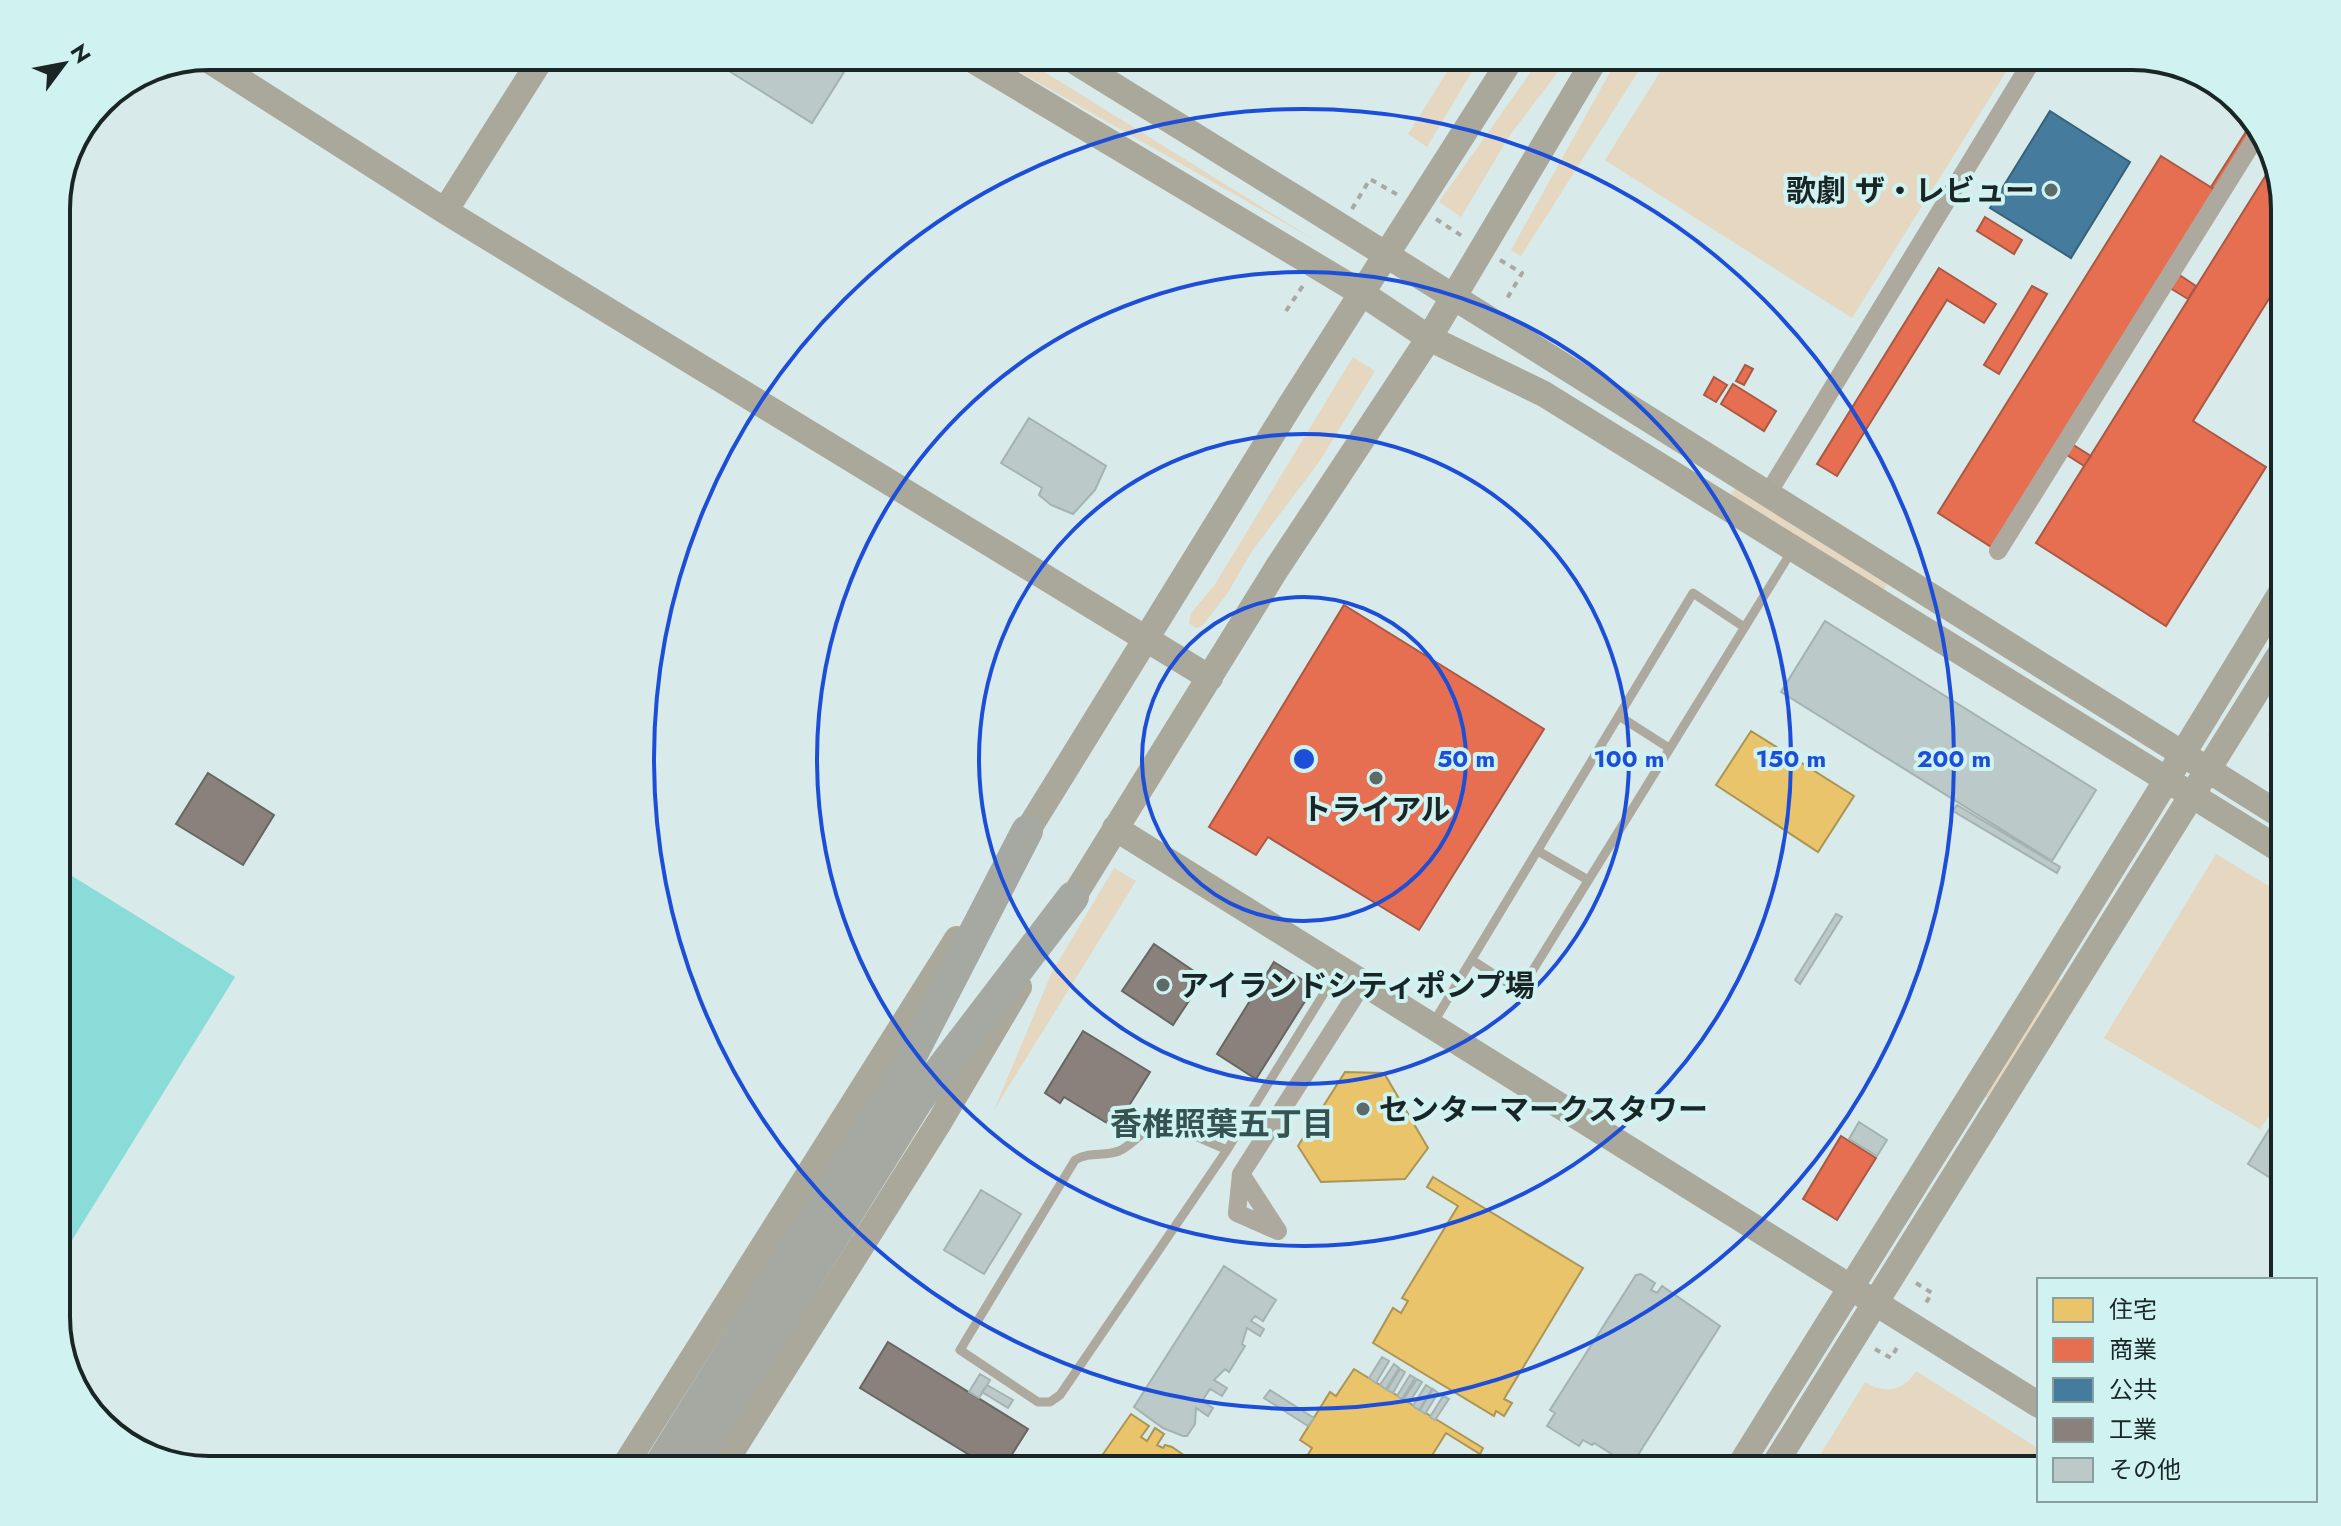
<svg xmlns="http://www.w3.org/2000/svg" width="2341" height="1526" font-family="Jost,'Noto Sans JP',sans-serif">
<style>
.green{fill:#e5d7c0}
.water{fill:#8adcd9}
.homes{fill:#e9c46a;stroke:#ab9555;stroke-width:2}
.shops{fill:#e76f51;stroke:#a95944;stroke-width:2}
.public{fill:#457b9d;stroke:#386279;stroke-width:2}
.industry{fill:#8a817c;stroke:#686662;stroke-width:2}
.building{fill:#bbcac9;stroke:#a4b2b1;stroke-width:2}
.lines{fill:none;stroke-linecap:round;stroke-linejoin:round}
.path{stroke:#a8a9a3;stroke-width:4;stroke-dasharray:6 6;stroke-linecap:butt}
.lane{stroke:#aea99e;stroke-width:9}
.street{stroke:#aea99e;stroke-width:18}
.secondary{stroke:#aaa79b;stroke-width:26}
.highway{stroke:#a6a9a2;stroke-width:32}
.ring{fill:none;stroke:#1d4ed8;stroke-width:4}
.poi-dot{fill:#5c6b6a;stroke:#d0f2f0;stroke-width:3}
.labels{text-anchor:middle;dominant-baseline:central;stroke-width:8;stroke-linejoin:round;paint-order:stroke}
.poi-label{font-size:30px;font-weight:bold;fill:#192625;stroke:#d0f2f0;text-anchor:start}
.neighbourhood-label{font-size:32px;font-weight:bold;fill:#365352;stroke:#d0f2f0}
.rim{fill:none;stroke:#192625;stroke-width:4}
.centre{fill:#1d4ed8;stroke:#d0f2f0;stroke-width:4}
.ring-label{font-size:24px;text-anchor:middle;font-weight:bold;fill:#1d4ed8;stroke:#d0f2f0;stroke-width:8;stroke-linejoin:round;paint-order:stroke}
</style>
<rect width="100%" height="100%" fill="#d8eae9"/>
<path class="green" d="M992 56H1019L1313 239Z
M1457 56H1481L1427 147 1408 134Z
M1542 56H1570L1510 135 1461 217 1439 202Z
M1619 56H1648L1521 256 1511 250Z
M1670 56H2016L1852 318 1605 160Z
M1353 357 1375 371 1319 462 1252 551 1227 594 1202 626 1196 628 1189 623 1191 613 1214 586Z
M1735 488 1887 584 1884 590 1731 495Z
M2285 708 2281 735 2285 780 2268 735Z
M2216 854 2285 896V1091L2260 1129 2104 1038Z
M1114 868 1136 881 994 1110 1052 972Z
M2056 977 2061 980 1989 1099 1983 1096Z
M1916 1371 2039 1449V1470H1811L1865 1382C1885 1395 1904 1391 1916 1371Z"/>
<path class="water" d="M56 866 235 977 56 1266Z"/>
<path class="homes" d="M1751 731 1854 796 1818 852 1716 785Z
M1345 1072 1384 1073 1428 1148 1405 1179 1321 1182 1298 1146Z
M1433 1177 1583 1268 1504 1399 1512 1403 1504 1416 1496 1411 1494 1416 1373 1343 1393 1308 1401 1313 1408 1301 1402 1298 1458 1206 1427 1187Z
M1354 1369 1483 1448 1480 1454 1446 1433 1426 1465 1419 1462 1414 1470 1299 1469 1312 1448 1300 1440 1330 1392 1336 1396Z
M1131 1414 1149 1426 1141 1437 1147 1441 1155 1428 1164 1434 1157 1445 1163 1448 1165 1445 1172 1447 1205 1470H1100L1094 1467Z"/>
<path class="shops" d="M2163 65 2217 81 2257 125Z
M2252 122 2257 125 2220 193 2211 187Z
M2161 156 2220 193 2172 270 2196 286 2188 299 2165 285 2067 441 2091 456 2084 466 2059 450 1996 550 1938 513Z
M2273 164 2285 208V273L2193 421 2266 467 2166 626 2036 543Z
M1985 217 2022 240 2014 254 1977 231Z
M1939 268 1996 304 1984 323 1947 300 1837 476 1817 464Z
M2032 286 2047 294 1999 374 1984 365Z
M1745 365 1753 369 1744 385 1736 381Z
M1714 377 1727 385 1716 402 1704 395Z
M1733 384 1776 411 1764 431 1721 404Z
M1344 605 1544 729 1419 930 1268 837 1256 855 1209 827Z
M1841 1136 1876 1158 1837 1220 1803 1199Z"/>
<path class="public" d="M2050 111 2130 162 2071 258 1990 208Z"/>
<path class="industry" d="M208 773 274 815 243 865 176 824Z
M1154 944 1204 978 1173 1025 1122 991Z
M1274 962 1314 987 1256 1079 1217 1054Z
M1083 1031 1150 1072 1115 1128 1064 1097 1060 1103 1045 1093Z
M888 1342 1028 1429 1002 1470H994L860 1388Z"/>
<path class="building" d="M705 56H854L812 123Z
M1029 418 1106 466 1095 490 1073 514 1051 505 1039 495 1042 488 1001 463Z
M1825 621 2096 790 2052 861 1781 692Z
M1957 805 2060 867 2057 873 1953 811Z
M1836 914 1842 917 1800 984 1795 980Z
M2278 1115 2285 1120V1187L2248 1164Z
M1859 1122 1887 1140 1877 1156 1849 1139Z
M981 1190 1021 1214 984 1274 944 1250Z
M1224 1266 1276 1300 1263 1321 1255 1316 1251 1321 1264 1329 1260 1336 1247 1328 1242 1344 1245 1346 1229 1372 1225 1369 1214 1380 1227 1388 1222 1396 1210 1389 1202 1401 1213 1408 1208 1416 1196 1408 1195 1424 1187 1436H1183L1163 1428 1134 1407Z
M1641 1274 1655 1283 1651 1290 1657 1293 1662 1286 1720 1326 1631 1466 1594 1443 1592 1445 1583 1440 1579 1446 1547 1426 1555 1413 1550 1410 1636 1275Z
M1382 1357 1389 1361 1376 1383 1369 1378Z
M1394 1364 1399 1368 1386 1389 1380 1385Z
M1400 1369 1405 1372 1393 1393 1387 1390Z
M980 1374 990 1380 979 1398 969 1392Z
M1410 1375 1415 1378 1402 1399 1397 1396Z
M1417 1379 1422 1382 1409 1403 1403 1400Z
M987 1385 1013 1400 1008 1408 982 1392Z
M1426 1385 1432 1389 1419 1410 1413 1406Z
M1433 1389 1438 1393 1425 1414 1420 1410Z
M1270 1390 1314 1418 1308 1426 1264 1398Z
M1443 1396 1449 1399 1435 1420 1430 1417Z"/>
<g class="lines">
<path class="path" d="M1352 209 1370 179 1398 195
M1436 219 1462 236
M1500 260 1522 273 1505 302
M1286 311 1304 284
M1916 1283 1932 1293 1924 1306
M1875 1349 1891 1358 1899 1344"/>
<path class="lane" d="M1619 716 1669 748
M1538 851 1588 880
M1472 960 1520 991 1793 549
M1432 1025 1693 593 1744 627
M1227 1150 1163 1122C1145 1126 1135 1144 1119 1151 1104 1157 1090 1151 1075 1160L960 1350 1038 1402H1050L1060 1395 1227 1150 1339 969"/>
<path class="street" d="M1767 495 2035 56
M1998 551 2261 129
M1241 1174 1278 1231
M1278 1231 1237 1213 1241 1174 1362 985"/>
<path class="secondary" d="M966 56 1363 294 1429 338 1544 394 2285 853
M1066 56C1474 307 1878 564 2285 818
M204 57 445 211 1210 678
M445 211 543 56
M1115 828 2039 1405
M1018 846 1291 404 1513 56
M1064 912 1277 568 1429 338 1597 56
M622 1470 957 939
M720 1470 940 1121 1019 987
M1737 1470C1920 1175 2106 883 2285 586
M1771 1470 2285 646"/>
<path class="highway" d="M657 1470 893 1091 1027 831
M688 1470 917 1101 1073 897"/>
</g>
<g class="ring">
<circle cx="1304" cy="759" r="162"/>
<circle cx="1304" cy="759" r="325"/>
<circle cx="1304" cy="759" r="487"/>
<circle cx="1304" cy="759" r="650"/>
</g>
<g class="poi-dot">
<circle cx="2051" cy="190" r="8"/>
<circle cx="1376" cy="778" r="8"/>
<circle cx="1163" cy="985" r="8"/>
<circle cx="1363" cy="1109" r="8"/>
</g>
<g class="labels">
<g class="poi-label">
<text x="2035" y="190" text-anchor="end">歌劇 ザ・レビュー</text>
<text x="1376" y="809" text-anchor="middle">トライアル</text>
<text x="1179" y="985">アイランドシティポンプ場</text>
<text x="1379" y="1109">センターマークスタワー</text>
</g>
<g class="neighbourhood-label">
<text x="1222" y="1124">香椎照葉五丁目</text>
</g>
</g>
<path d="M0 0H2341V1526H0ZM209 70H2132A139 139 0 0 1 2271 209V1317A139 139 0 0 1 2132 1456H209A139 139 0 0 1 70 1317V209A139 139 0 0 1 209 70Z" fill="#d0f2f0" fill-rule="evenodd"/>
<path class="rim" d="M209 70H2132A139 139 0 0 1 2271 209V1317A139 139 0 0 1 2132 1456H209A139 139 0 0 1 70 1317V209A139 139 0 0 1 209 70Z"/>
<circle cx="1304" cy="759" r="12" class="centre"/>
<g class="ring-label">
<text x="1466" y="767">50 m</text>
<text x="1629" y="767">100 m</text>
<text x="1791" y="767">150 m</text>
<text x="1954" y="767">200 m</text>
</g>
<rect x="2037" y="1278" width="280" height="224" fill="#d0f2f0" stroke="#87a09f" stroke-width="2"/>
<rect x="2053" y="1298" width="40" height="24" fill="#e9c46a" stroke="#87a09f" stroke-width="2"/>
<text x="2109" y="1318" font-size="24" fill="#192625">住宅</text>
<rect x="2053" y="1338" width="40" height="24" fill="#e76f51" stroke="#87a09f" stroke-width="2"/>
<text x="2109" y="1358" font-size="24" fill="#192625">商業</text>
<rect x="2053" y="1378" width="40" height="24" fill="#457b9d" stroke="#87a09f" stroke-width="2"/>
<text x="2109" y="1398" font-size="24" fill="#192625">公共</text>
<rect x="2053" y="1418" width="40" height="24" fill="#8a817c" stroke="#87a09f" stroke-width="2"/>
<text x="2109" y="1438" font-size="24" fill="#192625">工業</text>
<rect x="2053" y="1458" width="40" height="24" fill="#bbcac9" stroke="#87a09f" stroke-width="2"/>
<text x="2109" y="1478" font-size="24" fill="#192625">その他</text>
<g transform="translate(64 64) rotate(58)" stroke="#d0f2f0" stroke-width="6" paint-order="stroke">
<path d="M0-6L14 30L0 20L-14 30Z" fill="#192625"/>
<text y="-12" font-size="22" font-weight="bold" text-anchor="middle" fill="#192625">N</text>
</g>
</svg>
